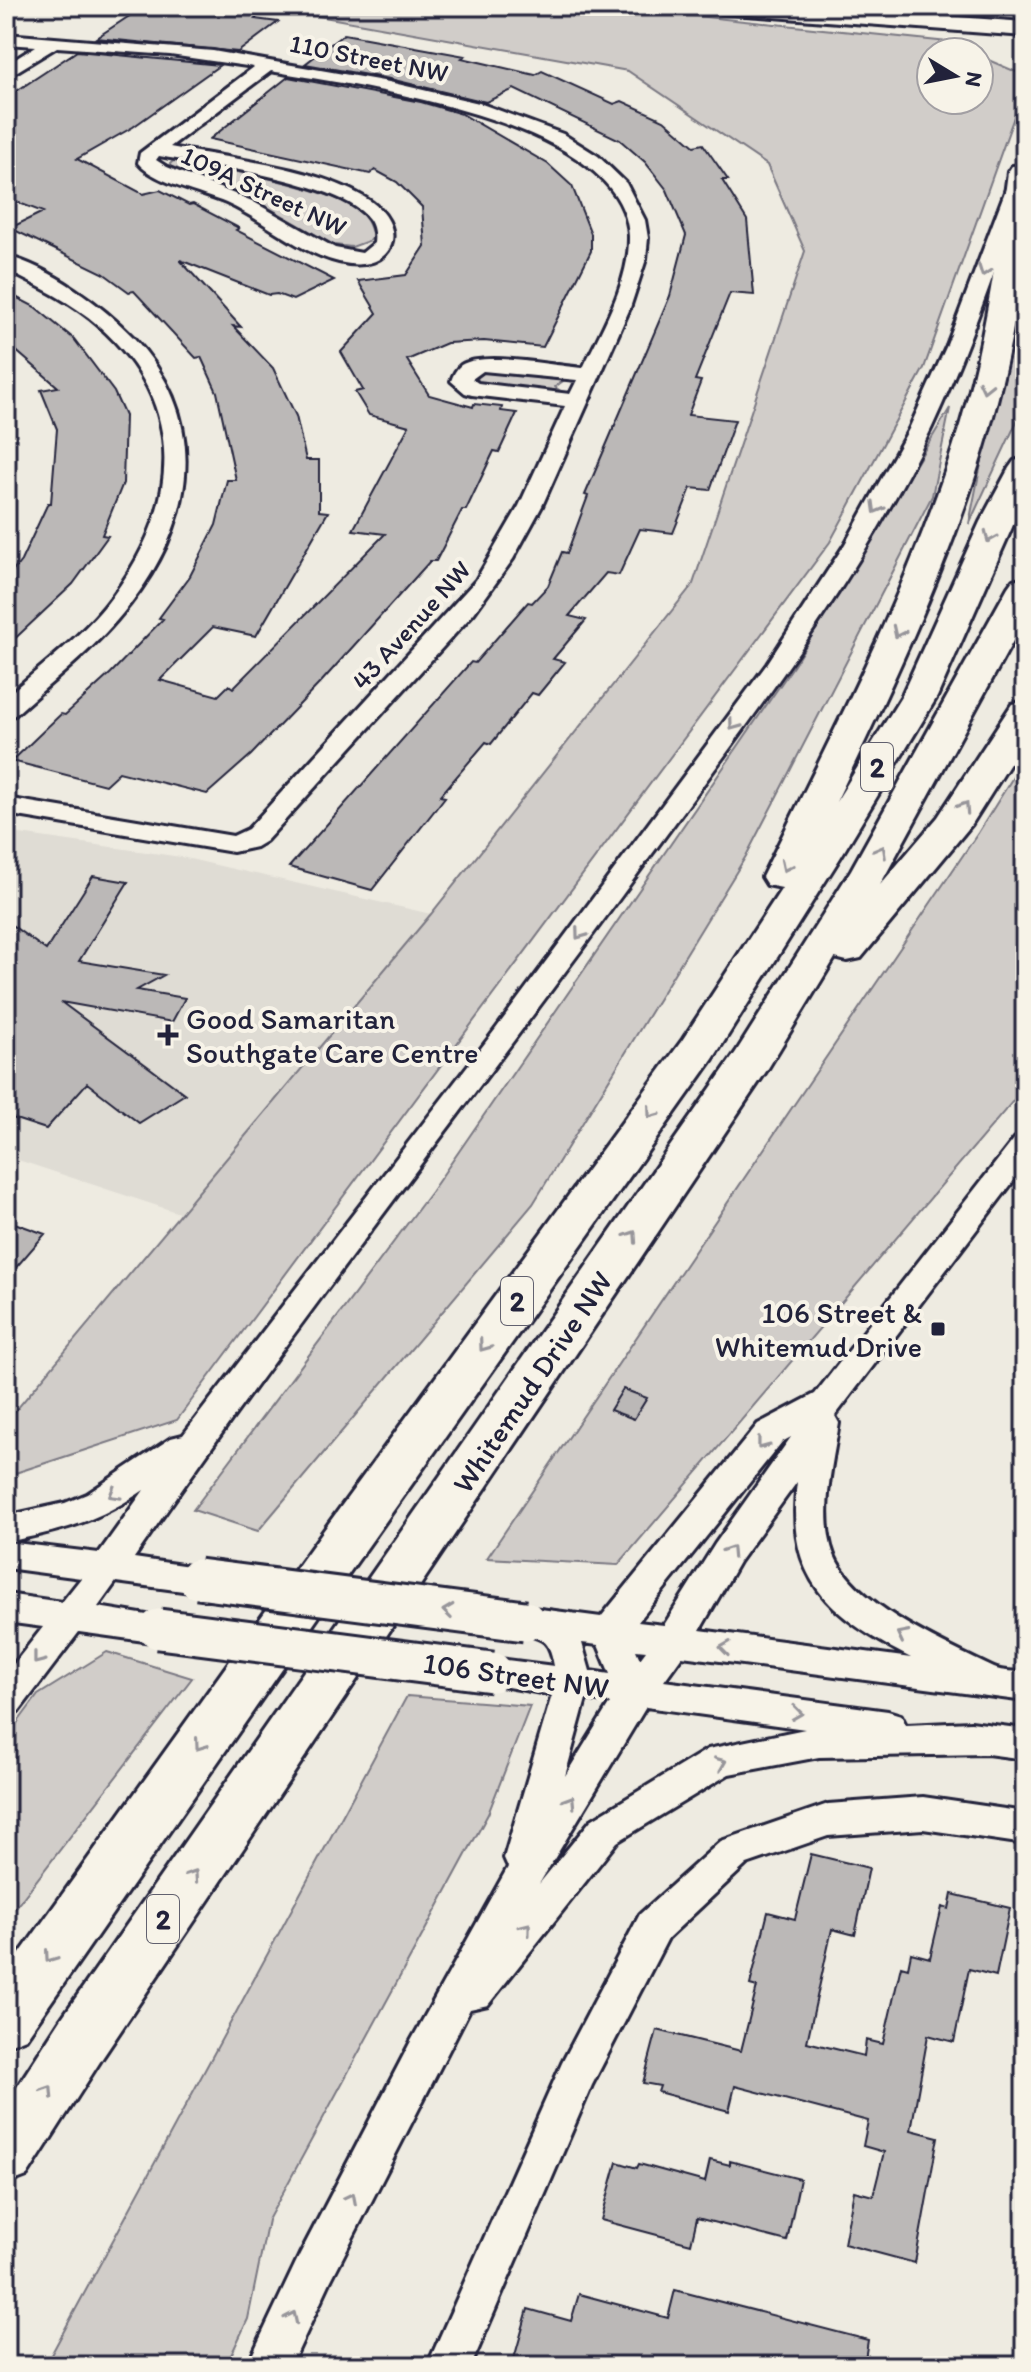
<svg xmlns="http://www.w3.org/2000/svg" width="1031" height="2372" font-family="Itim,sans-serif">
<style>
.built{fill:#dfdcd4}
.green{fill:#d1cdc9;stroke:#7a7882;stroke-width:2}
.building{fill:#bbb8b7;stroke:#22223b;stroke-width:2}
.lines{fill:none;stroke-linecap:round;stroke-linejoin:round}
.minor-casing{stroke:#22223b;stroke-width:6}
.major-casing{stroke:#22223b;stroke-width:6}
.highway-casing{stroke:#22223b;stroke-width:6}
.minor{fill:#f7f3e8;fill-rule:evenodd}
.major{fill:#f7f3e8;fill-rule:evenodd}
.highway{fill:#f7f3e8;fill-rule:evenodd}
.tram{stroke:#22223b;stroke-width:2}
.minor-bridge-casing{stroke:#22223b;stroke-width:45;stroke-linecap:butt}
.minor-bridge{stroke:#f7f3e8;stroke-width:39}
.oneway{stroke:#97959a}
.poi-dot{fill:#22223b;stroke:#f7f3e8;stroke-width:3}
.labels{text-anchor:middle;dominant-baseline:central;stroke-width:8;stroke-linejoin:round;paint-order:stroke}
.far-street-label{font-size:26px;fill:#22223b;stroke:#f7f3e8}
.shield{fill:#f7f3e8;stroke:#62616f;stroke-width:2}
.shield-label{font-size:28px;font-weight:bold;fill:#22223b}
.poi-label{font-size:30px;fill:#22223b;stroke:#f7f3e8;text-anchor:start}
.street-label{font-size:30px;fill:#22223b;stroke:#f7f3e8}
</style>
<rect width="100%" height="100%" fill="#eeebe1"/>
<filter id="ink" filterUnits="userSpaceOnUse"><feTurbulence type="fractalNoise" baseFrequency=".0125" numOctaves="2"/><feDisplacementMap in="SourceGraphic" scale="16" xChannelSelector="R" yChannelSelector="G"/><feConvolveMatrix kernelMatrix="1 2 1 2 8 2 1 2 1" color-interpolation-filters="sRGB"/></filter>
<g filter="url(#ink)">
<path class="built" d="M6 832 181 857 431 914 182 1214 6 1156Z"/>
<path class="green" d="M262 6H600L948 42 971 52H931V100H979V56L1019 73 1025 86 924 368 830 542 177 1420 6 1476V1422L431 914 693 584 805 251 767 165 628 71Z
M173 161C206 162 334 190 358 210 367 217 370 226 373 236L371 240 352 247 334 245 269 208 168 166Z
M1025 243V404L969 524Z
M487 371 555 378 563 381 555 387 559 390 548 392 478 383 477 374Z
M950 408 932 496 746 856 533 1204 258 1531 193 1510 431 1192 794 665Z
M1025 758V1087L618 1565 487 1558 978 833Z
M107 1652 192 1678 6 1920V1738L38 1695Z
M407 1696 530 1706 488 1814 268 2220 248 2319 226 2366H45Z"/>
<path class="building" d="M143 7 231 11 260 14 255 19 278 22 238 52 96 38Z
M344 34 465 56 462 58 535 75 542 71 614 104 622 101 664 120 694 146 703 144 728 180H722L747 220 754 295 730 293 695 380 701 381 688 415 735 420 710 490 691 488 673 533 640 529 619 575 606 573 569 616 586 620 553 659 565 662 538 695 532 693 491 744 486 742 440 796 445 797 372 890 289 867 471 662 475 663 528 602 532 603 548 586 562 552 567 553 588 496 585 495 670 296 686 235 667 190 645 162 620 140 514 89 486 102 390 79 305 64Z
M77 51 220 65 133 127 77 159 143 194 160 190 189 205 193 204 239 228 236 230 334 280 293 300 277 294 269 295 180 260 241 327 233 326 273 368 296 416 306 460H319V511L328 512 256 636 213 627 160 680 218 696 229 685 233 688 385 534 353 530 409 426 369 415 355 392 363 390 341 352 377 313 358 281 406 275 425 246 422 207 397 182 375 170 370 174 210 139 288 77 421 102 462 114 548 164 572 186 591 234V251L543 347 484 341 447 343 407 360 429 395 473 407 474 404 502 407 501 411 517 413 499 452 494 451 466 510H462L436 561H430L322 681 251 755 207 794 119 772 105 785 12 761 61 714 65 715 111 673 163 619 159 618 190 576 216 525 227 480H236L217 392 201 357 196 358 134 291 129 292 103 273 10 228 43 212 6 198V98Z
M6 292 35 307 74 339 114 392 125 416 123 483 102 535 108 536 73 584 6 647V580L21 561 48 503H51L57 429 41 390 58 387 6 342Z
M93 876 128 882 79 961 164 975 137 990 185 998 172 1022 61 1002 185 1094 139 1123 87 1083 46 1129 6 1116V921L46 950Z
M6 1220 45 1234 6 1279Z
M623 1389 647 1398 634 1419 610 1410Z
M811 1854 869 1868 855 1935 832 1929 807 2042 864 2056 866 2040 883 2044 901 1966 908 1968 911 1953 930 1958 942 1907 949 1909 952 1894 1010 1908 996 1976 969 1969 954 2042 928 2035 911 2130 938 2137 915 2263 844 2244 854 2191 873 2196 884 2152 863 2146 868 2121 735 2086 729 2111 658 2092 660 2086 643 2083 657 2030 741 2051 757 1987 750 1985 768 1912 795 1919Z
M710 2160 730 2165V2161L800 2179 787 2241 697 2218 691 2244 601 2220 617 2162 637 2168 639 2164 705 2182Z
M675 2290 868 2340 864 2366H686L661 2359 659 2366H512L528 2309 571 2321 579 2294 668 2318Z"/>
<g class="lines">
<defs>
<path id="minor" d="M6 34 213 51 389 82 479 103 563 134 598 156 626 183 645 220 648 238 646 259 630 308 542 506 513 559 474 613 266 841 256 847 233 852 6 814V798L233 836 248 829 476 580 519 506 565 406 472 395 465 393 451 381C453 375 456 369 461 365 484 351 555 366 583 368 602 329 630 281 629 236 624 119 359 87 271 71L170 147C231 159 310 166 364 197 413 225 395 276 339 262 298 252 264 220 226 203 202 193 153 182 138 163L140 153 254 67 170 55 57 47 6 78V65L36 46 6 44ZM159 156C206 165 341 181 369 219 374 226 375 235 374 243L362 253 335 248 252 201 167 167 156 160ZM483 371 577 380 570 394 478 383 472 379Z
M1015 183 1024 189C995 269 968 350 932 427 858 581 752 718 652 854 481 1089 299 1318 134 1558L210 1569 215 1579 210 1589 198 1593 116 1582 98 1607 171 1619 177 1629 171 1639 159 1643 79 1632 19 1711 6 1716V1674L43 1627 6 1622V1594L62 1602 81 1578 6 1568V1516L65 1503 87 1494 171 1438 183 1435 495 1030 767 664 845 544 909 429 947 345 1006 189ZM144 1490 99 1553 7 1542C63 1530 95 1523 144 1490Z
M6 256C50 267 102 305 133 337 217 426 192 534 117 620 87 655 49 684 15 715L6 717V697C42 665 83 636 112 597 179 507 189 406 99 326 72 302 38 286 6 270Z
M1025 1135V1166L835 1416 839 1423C833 1462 821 1507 831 1546 845 1602 947 1645 994 1668 1002 1672 1016 1671 1025 1673V1701L682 1656 664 1681 888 1711 901 1715 906 1725 971 1722 1025 1729V1759L987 1754 819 1757 729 1774 617 1842 488 2005 470 2009 330 2282 291 2366H247L300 2254 411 2041 508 1867 504 1858 552 1695 479 1682 474 1672 479 1662 492 1658 554 1666C549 1634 539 1639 513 1631L508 1621 513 1611 525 1607 601 1617 758 1424 815 1394 1015 1138ZM791 1437 715 1544 664 1625 638 1622 782 1442ZM797 1482C785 1579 829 1616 911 1658L700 1630 739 1562ZM582 1643 598 1645 610 1674 590 1671ZM636 1650 646 1651 640 1659ZM586 1699 610 1703 565 1776ZM646 1707 805 1729 708 1749 591 1820 539 1884Z
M923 1797 1025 1812V1844L923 1829 828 1836 747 1864 668 1938 592 2085 471 2366H427L562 2063 640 1914 721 1841 828 1804Z"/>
<path id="major" d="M709 6H808L1025 22V36L720 13Z"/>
<path id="highway" d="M1025 165C1025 195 1027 225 1025 255 1023 283 1016 312 1011 339 980 502 907 654 836 802L901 697 980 522 1009 468 1014 461 1025 458V498L937 697 840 858 713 1059 354 1566 26 2038 6 2046V1973L318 1538 683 1039 782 888 767 885 762 877C835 729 913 581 961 422 985 341 997 256 1008 172L1012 166Z
M1025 577V619L880 885 938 817 1012 704 1025 701V740L972 824 861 958 847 961 835 958 767 1070 103 2057 27 2176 6 2184V2104L61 2019 736 1052 851 870 1008 587 1013 580Z"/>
</defs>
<use href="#minor" class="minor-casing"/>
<use href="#major" class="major-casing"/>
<use href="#highway" class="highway-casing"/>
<use href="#minor" class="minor"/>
<use href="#major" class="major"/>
<use href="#highway" class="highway"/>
<path class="tram" d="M896 6 1025 10"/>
<defs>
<path id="minor-bridge" d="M198 1579 525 1621
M159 1629 492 1672"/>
</defs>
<use href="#minor-bridge" class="minor-bridge-casing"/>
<use href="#minor-bridge" class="minor-bridge"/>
</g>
<defs><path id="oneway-chevron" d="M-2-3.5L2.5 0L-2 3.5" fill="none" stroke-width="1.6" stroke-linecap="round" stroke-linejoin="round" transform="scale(2)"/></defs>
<g class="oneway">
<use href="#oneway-chevron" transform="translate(984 271) rotate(110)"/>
<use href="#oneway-chevron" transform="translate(985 387) rotate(103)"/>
<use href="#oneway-chevron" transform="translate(877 508) rotate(120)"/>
<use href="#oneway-chevron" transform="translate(990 537) rotate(114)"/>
<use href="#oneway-chevron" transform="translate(898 632) rotate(115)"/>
<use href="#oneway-chevron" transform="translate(734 725) rotate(126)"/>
<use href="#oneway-chevron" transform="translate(964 807) rotate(-57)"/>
<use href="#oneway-chevron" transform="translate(881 851) rotate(-61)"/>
<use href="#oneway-chevron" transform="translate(786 866) rotate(116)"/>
<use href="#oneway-chevron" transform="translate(580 934) rotate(126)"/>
<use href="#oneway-chevron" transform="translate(652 1113) rotate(126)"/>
<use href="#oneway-chevron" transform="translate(632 1236) rotate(-56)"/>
<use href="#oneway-chevron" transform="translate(484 1346) rotate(126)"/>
<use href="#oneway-chevron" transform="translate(762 1444) rotate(128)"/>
<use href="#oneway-chevron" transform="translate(114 1494) rotate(150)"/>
<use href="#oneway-chevron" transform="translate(730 1551) rotate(-57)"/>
<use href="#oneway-chevron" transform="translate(448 1611) rotate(-173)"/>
<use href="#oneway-chevron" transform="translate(902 1635) rotate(-153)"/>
<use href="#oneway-chevron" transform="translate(725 1648) rotate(-172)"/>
<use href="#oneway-chevron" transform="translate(38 1659) rotate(128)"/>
<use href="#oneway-chevron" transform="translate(797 1713) rotate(8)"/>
<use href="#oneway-chevron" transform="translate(200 1745) rotate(125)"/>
<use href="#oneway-chevron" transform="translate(721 1763) rotate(-22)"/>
<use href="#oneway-chevron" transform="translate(570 1801) rotate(-58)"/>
<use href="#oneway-chevron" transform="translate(193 1875) rotate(-56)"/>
<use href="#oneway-chevron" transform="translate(526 1928) rotate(-51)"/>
<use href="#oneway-chevron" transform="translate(50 1957) rotate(125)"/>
<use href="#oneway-chevron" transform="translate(48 2091) rotate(-57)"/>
<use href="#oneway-chevron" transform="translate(351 2198) rotate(-63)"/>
<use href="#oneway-chevron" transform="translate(292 2317) rotate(-65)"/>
</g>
</g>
<g class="poi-dot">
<path d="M164 1023h8v8h8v8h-8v8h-8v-8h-8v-8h8z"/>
<rect x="930" y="1321" width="16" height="16" rx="4"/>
</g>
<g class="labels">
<g class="far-street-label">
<text transform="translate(369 58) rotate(11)">110 Street NW</text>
<text transform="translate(264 191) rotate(25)">109A Street NW</text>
<text transform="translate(411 625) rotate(-48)">43 Avenue NW</text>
</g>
<g class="shield">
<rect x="861" y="743" width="32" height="48" rx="6"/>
<rect x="501" y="1277" width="32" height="48" rx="6"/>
<rect x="147" y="1895" width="32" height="48" rx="6"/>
</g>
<g class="shield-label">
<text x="877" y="767">2</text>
<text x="517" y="1301">2</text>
<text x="163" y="1919">2</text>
</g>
<g class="poi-label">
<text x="186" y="1018">Good Samaritan<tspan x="186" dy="34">Southgate Care Centre</tspan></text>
<text x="922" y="1312" text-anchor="end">106 Street &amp;<tspan x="922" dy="34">Whitemud Drive</tspan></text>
</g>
<g class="street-label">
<text transform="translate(532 1382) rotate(-56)">Whitemud Drive NW</text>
<text transform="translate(516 1675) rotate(8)">106 Street NW</text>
</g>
</g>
<rect width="1031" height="2372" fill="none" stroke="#f7f3e8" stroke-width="32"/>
<rect x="16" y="16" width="999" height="2340" fill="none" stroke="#22223b" stroke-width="3" filter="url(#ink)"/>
<g transform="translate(955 76) rotate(100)"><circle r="38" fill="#f7f3e8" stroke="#a29fa3" stroke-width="2"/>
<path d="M0-6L14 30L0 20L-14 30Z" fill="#22223b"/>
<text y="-12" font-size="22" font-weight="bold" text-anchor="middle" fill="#22223b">N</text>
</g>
</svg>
